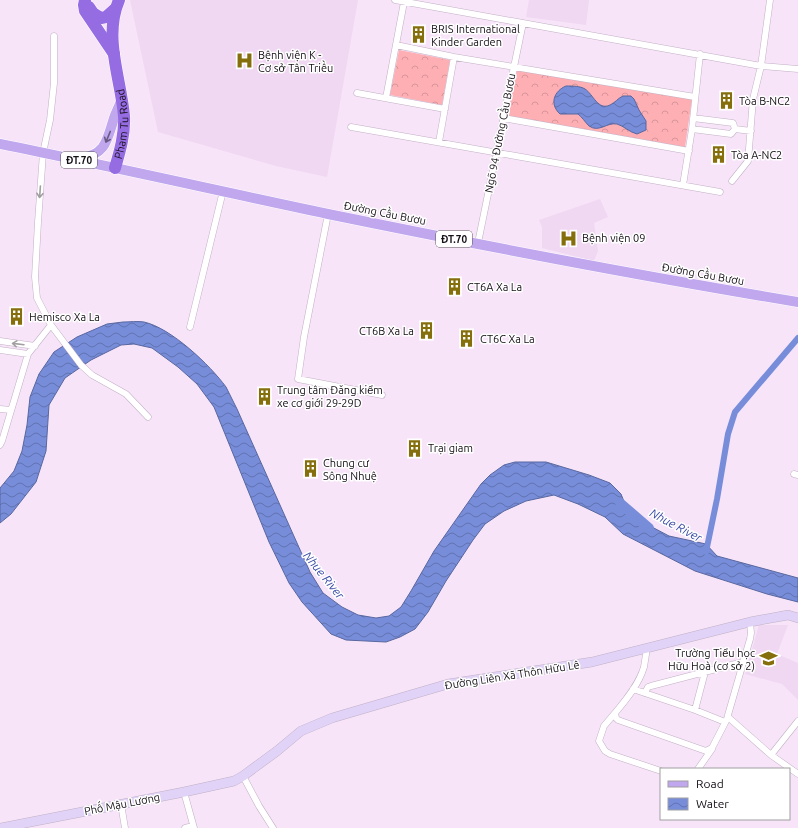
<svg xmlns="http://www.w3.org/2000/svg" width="798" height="828" font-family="Ubuntu,sans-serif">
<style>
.built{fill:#f0d7f2}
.forest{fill:url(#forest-crowns)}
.water{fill:url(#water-waves);stroke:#59679f}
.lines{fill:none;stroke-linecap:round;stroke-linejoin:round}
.canal{stroke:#778dda;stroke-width:6}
.river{stroke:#778dda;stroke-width:10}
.street-casing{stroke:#c2b0c4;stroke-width:7}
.secondary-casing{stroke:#c2b0c4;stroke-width:10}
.primary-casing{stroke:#fff;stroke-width:11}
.highway-casing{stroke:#fff;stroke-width:13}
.street{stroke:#fff;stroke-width:6}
.secondary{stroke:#e0d3f7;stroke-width:9}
.primary{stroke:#c0a7ee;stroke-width:10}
.highway{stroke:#966ce3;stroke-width:12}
.oneway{stroke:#6a5a82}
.oneway2{stroke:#a19fa1}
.labels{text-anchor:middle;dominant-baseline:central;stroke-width:3;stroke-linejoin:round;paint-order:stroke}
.shield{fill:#fff;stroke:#5a565b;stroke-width:1}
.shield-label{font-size:10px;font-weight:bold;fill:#140e15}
.poi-label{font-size:11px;fill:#140e15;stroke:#fff;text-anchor:start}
.street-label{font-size:11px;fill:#140e15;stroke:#fff}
.water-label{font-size:12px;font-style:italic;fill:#3b4ca7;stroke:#fff}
</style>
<defs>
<pattern id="forest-crowns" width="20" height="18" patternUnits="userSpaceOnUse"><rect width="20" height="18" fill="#feafb4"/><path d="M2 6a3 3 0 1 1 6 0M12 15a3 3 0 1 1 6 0" fill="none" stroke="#d9959a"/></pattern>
<pattern id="water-waves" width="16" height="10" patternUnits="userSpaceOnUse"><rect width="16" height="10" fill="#778dda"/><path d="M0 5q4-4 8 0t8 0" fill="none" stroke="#6072b0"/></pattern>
</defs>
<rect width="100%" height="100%" fill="#f7e4f9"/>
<path class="built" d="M130 0H358L327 177 276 166 158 132Z
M529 0H589L586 25 526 17Z
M600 199 608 217 594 223 598 251 594 261 542 248V227L539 220Z
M759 625H788L777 654 798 663V700L782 684 745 674Z"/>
<path class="forest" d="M399 50 450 60 442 105 390 95Z
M517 70 692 99 685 147 509 116 512 94 510 93 511 86H514Z"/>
<path class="water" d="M566 86C573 86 580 86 585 89 593 94 598 111 610 105 615 103 618 98 623 96H631L634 99 639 110 646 121V130L637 134C629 132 624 126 617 124 607 122 599 133 589 126 585 122 582 117 578 114H560C549 104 554 91 566 86Z
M123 322C129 322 138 321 144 322 171 328 210 365 226 387 230 394 233 402 237 409L310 572 323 593 342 607 358 615 376 618 389 616 401 607 411 591 434 551 481 484 490 475 504 465 515 462H546L589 475 610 483 621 494 625 504 633 517 669 536 706 544 717 556 798 578V602L767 594 695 571 623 534 605 517 578 504 554 495 526 501 504 511 485 524 473 540 446 581 428 612 415 629 400 637 386 642 346 640 331 634 302 602 289 583 269 542 214 407 197 384 178 367 152 348 134 344 121 345 91 360 65 378 49 405 46 451 36 482 11 514 0 523V488L14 471 22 451 27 425 30 397 39 374 54 352 77 337 107 324Z"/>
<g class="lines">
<path class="canal" d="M706 552 717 499 728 434 735 412 798 338"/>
<path class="river" d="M620 503 649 528"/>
<defs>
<path id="street" d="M395 0 761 66 798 69
M54 36V83L50 120 43 153 38 222 35 277 37 298 51 325 81 365 92 375 126 394 148 417
M396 45 454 57 695 97
M357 93 445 109
M386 98 404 2
M503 118 689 151
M351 127 720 192
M692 129 731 134 735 129 733 123 693 118
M735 129 751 131
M439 142 454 57
M732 181 748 161 753 99 761 66 770 0
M683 185 692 129 700 54
M328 214 304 337 298 379 382 395
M478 243 523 23
M190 327 223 191
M0 341 35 346
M0 350 28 354
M0 409 11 410
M0 445 2 441 28 354 51 325
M794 474 798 475
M750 622 751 633 750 639 728 715V717L771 755 798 774
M647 648C646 654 645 661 644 667 639 684 626 700 615 713L616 718 618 720 706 751 712 748 728 717
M633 689 695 710 725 722
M645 693 648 687 651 686 743 662
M695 710 705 672
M615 713 604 726 599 741 605 751 610 754 661 771
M771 755 798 721
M698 769 712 749
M243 776 259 806 273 828
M184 792 194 828
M121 804 125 828
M185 828 193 826"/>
<path id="secondary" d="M0 828 184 792 234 781 243 776 277 751 301 731 332 718 448 684 592 662 750 622 788 615 798 618"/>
<path id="primary" d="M0 144C109 166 219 191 328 214 484 246 641 276 798 302
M80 158C106 155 107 140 114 118 116 112 119 107 121 101"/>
<g id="highway">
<path d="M85 0 84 5 85 11 114 54"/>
<path d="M89 7 93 13 101 18 106 17 115 9"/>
<path id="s1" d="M115 168C120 151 125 134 124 116 121 79 103 37 119 0"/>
</g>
</defs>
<use href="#street" class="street-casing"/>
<use href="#secondary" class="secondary-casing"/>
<use href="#primary" class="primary-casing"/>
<use href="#highway" class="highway-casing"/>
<use href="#street" class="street"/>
<use href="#secondary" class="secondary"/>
<use href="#primary" class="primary"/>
<use href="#highway" class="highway"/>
</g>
<defs><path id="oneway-shaft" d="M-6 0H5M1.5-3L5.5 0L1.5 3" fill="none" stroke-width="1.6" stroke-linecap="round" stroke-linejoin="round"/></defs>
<use class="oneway" href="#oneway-shaft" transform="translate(108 137) rotate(112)"/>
<g class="oneway2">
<use href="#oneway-shaft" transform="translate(40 192) rotate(94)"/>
<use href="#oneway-shaft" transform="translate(18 344) rotate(-173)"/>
</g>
<defs>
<symbol id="building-bare" viewBox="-9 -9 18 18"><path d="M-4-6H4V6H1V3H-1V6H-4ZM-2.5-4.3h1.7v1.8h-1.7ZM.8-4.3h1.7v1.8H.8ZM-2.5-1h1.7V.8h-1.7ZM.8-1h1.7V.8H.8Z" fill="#856e0c" stroke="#fff" stroke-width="2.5" paint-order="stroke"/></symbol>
<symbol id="hospital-bare" viewBox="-9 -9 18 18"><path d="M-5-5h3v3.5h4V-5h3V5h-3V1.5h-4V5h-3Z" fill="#856e0c" stroke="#fff" stroke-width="2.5" paint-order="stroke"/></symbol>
<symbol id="school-bare" viewBox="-9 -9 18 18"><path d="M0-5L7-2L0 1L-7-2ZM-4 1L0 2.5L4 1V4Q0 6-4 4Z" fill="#856e0c" stroke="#fff" stroke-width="2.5" paint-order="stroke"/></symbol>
</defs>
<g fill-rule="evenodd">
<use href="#building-bare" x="406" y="22" width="25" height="25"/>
<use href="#hospital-bare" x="232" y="48" width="25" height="25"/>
<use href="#building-bare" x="714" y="88" width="25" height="25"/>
<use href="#building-bare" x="706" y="142" width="25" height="25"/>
<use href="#hospital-bare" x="556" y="226" width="25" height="25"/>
<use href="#building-bare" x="442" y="274" width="25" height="25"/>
<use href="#building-bare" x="4" y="304" width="25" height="25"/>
<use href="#building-bare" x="414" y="318" width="25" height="25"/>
<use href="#building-bare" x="454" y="326" width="25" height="25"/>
<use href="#building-bare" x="252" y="384" width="25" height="25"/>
<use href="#building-bare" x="402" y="436" width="25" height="25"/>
<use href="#building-bare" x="298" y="456" width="25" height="25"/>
<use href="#school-bare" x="756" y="646" width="25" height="25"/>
</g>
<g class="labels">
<g class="shield">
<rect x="61" y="152" width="36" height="16" rx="3"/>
<rect x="436" y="231" width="36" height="16" rx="3"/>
</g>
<g class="shield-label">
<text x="79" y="160">ĐT.70</text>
<text x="454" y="239">ĐT.70</text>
</g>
<g class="poi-label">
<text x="431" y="29">BRIS International<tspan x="431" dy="13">Kinder Garden</tspan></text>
<text x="258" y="55">Bệnh viện K -<tspan x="258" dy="13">Cơ sở Tân Triều</tspan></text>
<text x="739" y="101">Tòa B-NC2</text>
<text x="731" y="155">Tòa A-NC2</text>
<text x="582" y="238">Bệnh viện 09</text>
<text x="467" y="287">CT6A Xa La</text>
<text x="29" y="317">Hemisco Xa La</text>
<text x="414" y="331" text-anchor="end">CT6B Xa La</text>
<text x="480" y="339">CT6C Xa La</text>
<text x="277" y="390">Trung tâm Đăng kiểm<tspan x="277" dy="13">xe cơ giới 29-29D</tspan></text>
<text x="428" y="448">Trại giam</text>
<text x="323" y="463">Chung cư<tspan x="323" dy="13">Sông Nhuệ</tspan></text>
<text x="755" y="653" text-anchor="end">Trường Tiểu học<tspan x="755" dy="13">Hữu Hoà (cơ sở 2)</tspan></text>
</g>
<g class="street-label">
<text stroke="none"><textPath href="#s1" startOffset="45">Pham Tu Road</textPath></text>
<text transform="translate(500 133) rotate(-79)">Ngõ 94 Đường Cầu Bươu</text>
<text transform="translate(385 213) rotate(11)">Đường Cầu Bươu</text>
<text transform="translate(703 274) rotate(10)">Đường Cầu Bươu</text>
<text transform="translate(512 675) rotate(-9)">Đường Liên Xã Thôn Hữu Lê</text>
<text transform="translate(122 804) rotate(-11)">Phố Mậu Lương</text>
</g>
<g class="water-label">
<text transform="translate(676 525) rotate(28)">Nhue River</text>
<text transform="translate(324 575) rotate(51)">Nhue River</text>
</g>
</g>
<rect x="660" y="768" width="130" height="52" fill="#ffffff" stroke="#a19fa1"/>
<rect x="668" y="781" width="20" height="6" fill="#c0a7ee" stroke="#a19fa1"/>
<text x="696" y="788" font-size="12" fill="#140e15">Road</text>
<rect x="668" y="798" width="20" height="12" fill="url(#water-waves)" stroke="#a19fa1"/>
<text x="696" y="808" font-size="12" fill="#140e15">Water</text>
</svg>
